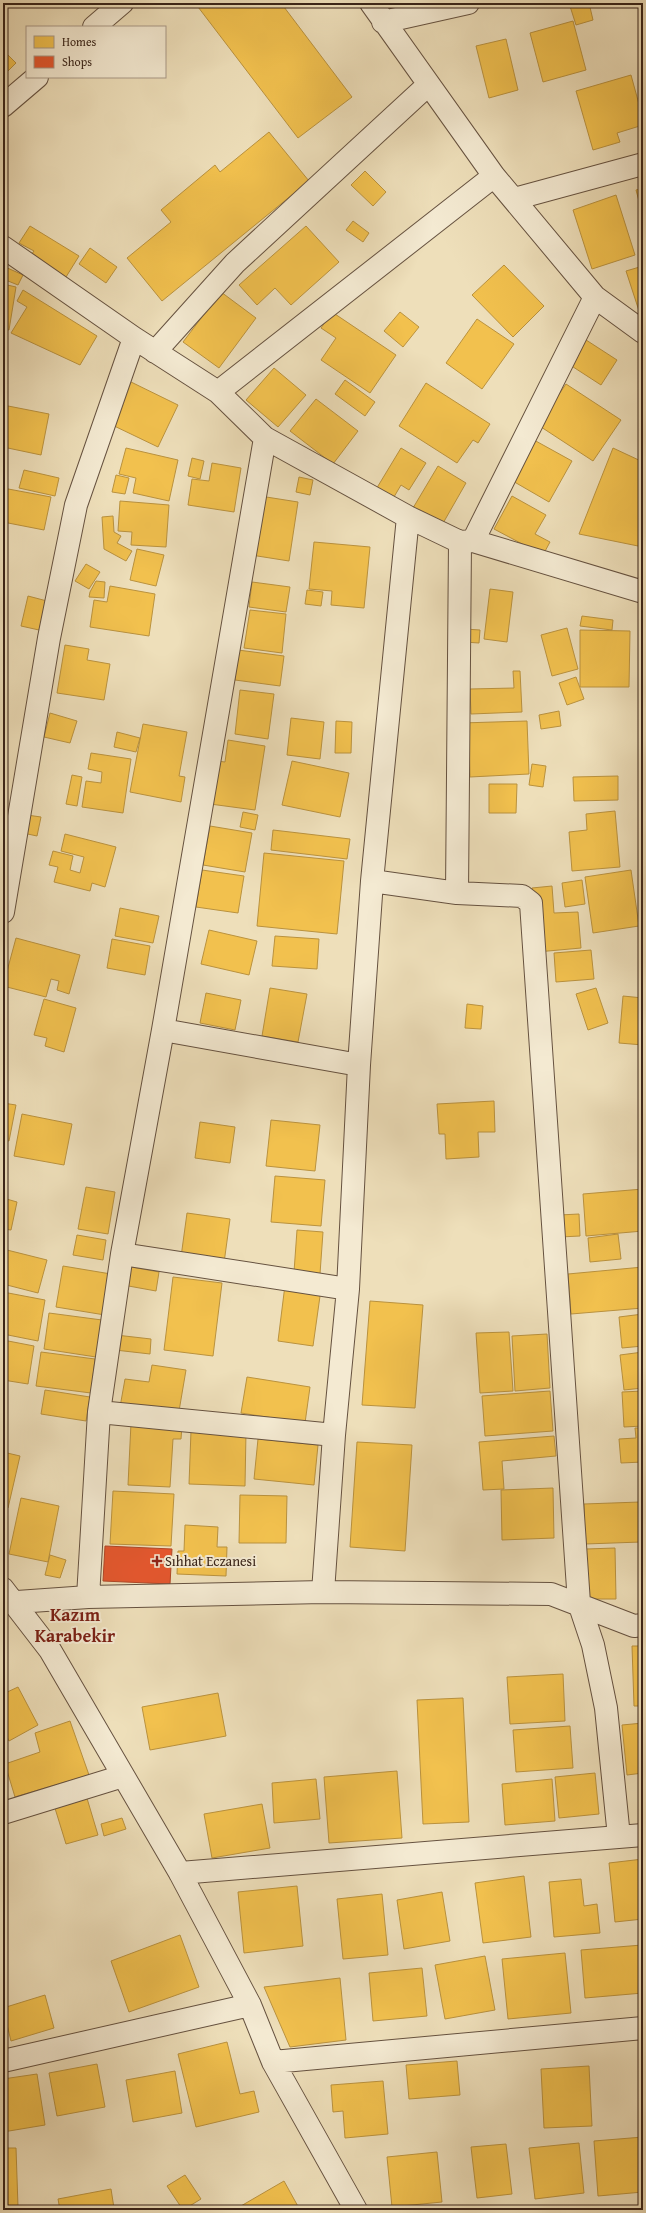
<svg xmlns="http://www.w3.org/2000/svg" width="646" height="2213" font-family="'Gentium Book Plus',serif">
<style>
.homes{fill:#f2c14e;stroke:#ba923e}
.shops{fill:#e4572e;stroke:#b04727}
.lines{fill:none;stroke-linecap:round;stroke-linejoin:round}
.minor-casing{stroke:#665240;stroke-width:24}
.minor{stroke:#f4ead2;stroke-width:22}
.poi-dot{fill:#8f2418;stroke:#f4ead2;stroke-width:1.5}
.labels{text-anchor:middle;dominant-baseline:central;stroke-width:4;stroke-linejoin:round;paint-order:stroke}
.poi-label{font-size:14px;fill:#382318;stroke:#f4ead2;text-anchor:start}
.district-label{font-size:18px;font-weight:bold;fill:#7a1f14;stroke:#f4ead2}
</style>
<rect width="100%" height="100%" fill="#eedfba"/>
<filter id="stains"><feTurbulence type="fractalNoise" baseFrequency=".005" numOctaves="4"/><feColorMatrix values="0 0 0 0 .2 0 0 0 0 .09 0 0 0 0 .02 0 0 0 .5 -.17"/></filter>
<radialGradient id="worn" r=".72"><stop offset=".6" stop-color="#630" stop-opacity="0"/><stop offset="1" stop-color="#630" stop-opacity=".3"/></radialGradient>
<path class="homes" d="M195 3H281L352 97 298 138Z
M569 3H589L593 20 576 25Z
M573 21 586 70 543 82 530 33Z
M506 39 518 90 489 98 476 46Z
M3 50 16 63 3 76Z
M631 75 643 119V125L617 133 620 142 593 150 576 91Z
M269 132 309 181 162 301 127 258 171 222 161 210 215 165 220 172Z
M365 171 386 192 373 206 351 185Z
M643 188V216L636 190Z
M616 195 635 255 592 269 573 210Z
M353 221 369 233 363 242 346 230Z
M30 226 79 256 66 277 31 255 34 251 19 243Z
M306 226 339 262 291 305 275 288 257 305 239 285Z
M90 248 117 267 106 283 79 264Z
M504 265 544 306 513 337 472 295Z
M3 266 23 275 18 285 3 279Z
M643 266V320H642L626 271Z
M3 284 16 287 9 330 3 329Z
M23 290 97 336 80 365 11 333 27 307 17 301Z
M221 292 256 318 219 368 183 342Z
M332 312 396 355 370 393 321 360 336 338 321 328Z
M400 312 419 327 403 347 384 331Z
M477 319 514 344 482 389 446 363Z
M583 338 617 360 601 385 567 363Z
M274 368 306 395 278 427 246 400Z
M345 380 375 402 365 416 335 394Z
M129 381 178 405 158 447 108 423Z
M426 383 490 424 478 443 473 440 457 463 399 426Z
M566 384 621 420 593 461 538 425Z
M316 399 358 431 333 464 290 431Z
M3 405 49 414 41 455 3 447Z
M534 440 572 461 549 502 511 480Z
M126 448 178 460 169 501 133 493 136 478 119 474Z
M401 448 426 463 409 490 401 485 391 502 375 491Z
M613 448 643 462V547L579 534Z
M192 458 204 461 200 479 188 476Z
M212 463 241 468 234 512 188 505 192 479 209 481Z
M438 466 466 483 442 525 413 508Z
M24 470 59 478 55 496 19 488Z
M116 475 129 478 125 494 112 492Z
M299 477 313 480 310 495 296 492Z
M3 488 51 497 44 530 3 522Z
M260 496 298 502 289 561 251 555Z
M512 496 546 515 535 534 550 542 543 555 494 529Z
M120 501 169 505 166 547 131 545 132 532 118 531Z
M113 516 114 532 121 536 117 543 132 551 126 561 104 549 102 517Z
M314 542 370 547 364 608 331 605 332 591 309 589Z
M137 549 164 555 156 586 130 580Z
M86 564 100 572 89 589 75 581Z
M96 581 105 582 104 598 89 597 90 592Z
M252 582 290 587 286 612 249 607Z
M110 586 155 594 149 636 90 627 94 600 107 602Z
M490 589 513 592 507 642 484 639Z
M307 590 323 592 321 606 305 604Z
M28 596 47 601 39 630 21 626Z
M250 610 286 614 282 653 244 648Z
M582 616 613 620 612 630 580 626Z
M567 628 578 669 552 676 541 635Z
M465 629 480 630 479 643 464 642Z
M580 630 630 631 629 687H580Z
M65 645 89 649 87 660 110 664 104 700 57 693Z
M238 650 284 656 280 686 235 680Z
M513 671H520L522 712 471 714 470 689 514 688Z
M576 677 584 699 567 705 559 683Z
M240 690 274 694 268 739 235 734Z
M559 711 561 726 541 729 539 715Z
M50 713 77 721 70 743 44 737Z
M291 718 324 722 320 759 287 755Z
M336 721 352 722 351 753H335Z
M527 721 529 774 470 777 469 742 461 723Z
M143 724 187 732 179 776 185 777 181 802 130 792Z
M117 732 140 738 136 752 114 747Z
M228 740 265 746 255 810 210 804 217 761 225 762Z
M91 753 131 759 123 813 82 807 86 781 101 783 102 772 88 769Z
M292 761 349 773 340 817 282 805Z
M532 764 546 766 543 787 529 785Z
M72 775 82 777 77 806 66 804Z
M618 776V800L574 801 573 777Z
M489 784H517L516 813H489Z
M615 811 620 867 572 871 569 832 587 830 586 814Z
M243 812 258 815 255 830 240 827Z
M27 815 41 817 37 836 23 833Z
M210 826 252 833 245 872 203 865Z
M273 830 350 839 347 859 271 850Z
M65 834 116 847 105 887 92 883 90 891 54 882 58 867 49 865 53 851 73 856 70 870 80 873 84 857 61 851Z
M264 853 344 861 337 934 257 926Z
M202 870 244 876 238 913 196 907Z
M631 870 639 926 593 933 585 877Z
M582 880 585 904 565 907 562 883Z
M552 886 554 913 578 912 581 948 537 952 532 888Z
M120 908 159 916 153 943 115 936Z
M209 930 257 941 249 975 201 964Z
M275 936 319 939 317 969 272 966Z
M16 938 80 955 69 994 57 990 59 981 51 979 46 997 3 986Z
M112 939 150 946 145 975 107 968Z
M591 950 594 979 556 982 554 953Z
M270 988 307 994 298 1042 262 1036Z
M596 988 608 1023 588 1030 576 994Z
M206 993 241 1000 235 1030 200 1023Z
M623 996 643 998V1045L619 1043Z
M44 999 76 1008 64 1052 45 1046 47 1038 34 1035Z
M467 1004 483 1006 481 1029 465 1028Z
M494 1101 495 1132H478L479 1157 446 1159 445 1134H439L437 1104Z
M3 1103 16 1105 9 1141 3 1140Z
M22 1114 72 1124 64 1165 14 1156Z
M271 1120 320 1125 315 1171 266 1166Z
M200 1122 235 1127 230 1163 195 1158Z
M275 1176 325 1180 321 1226 271 1222Z
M86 1187 115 1192 108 1234 78 1229Z
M643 1189V1231L586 1236 583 1194Z
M3 1198 17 1202 11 1230 3 1229Z
M187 1213 230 1219 224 1263 181 1257Z
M579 1214 580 1236 560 1237 559 1215Z
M297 1230 323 1232 320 1274 294 1272Z
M618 1234 621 1259 590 1262 588 1238Z
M77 1235 106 1240 103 1260 73 1255Z
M3 1249 47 1260 38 1293 3 1284Z
M63 1266 111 1274 105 1315 56 1307Z
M126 1266 159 1272 156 1291 123 1285Z
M643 1267V1308L571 1314 568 1274Z
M173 1277 222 1283 213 1356 164 1350Z
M285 1285 321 1289 313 1346 278 1341Z
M3 1292 45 1300 38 1341 3 1334Z
M370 1301 423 1305 415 1408 362 1405Z
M49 1313 102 1320 96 1357 44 1349Z
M643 1314V1346L622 1348 619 1317Z
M509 1332 513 1391 480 1393 476 1333Z
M547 1334 550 1388 515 1391 512 1336Z
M116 1335 151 1339 150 1354 115 1350Z
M3 1340 34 1346 28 1384 3 1380Z
M41 1352 95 1359 91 1393 36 1386Z
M643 1352V1388L624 1390 620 1355Z
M152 1365 186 1370 178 1417 120 1407 125 1379 149 1382Z
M247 1377 310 1387 305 1423 241 1413Z
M45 1390 90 1397 86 1421 41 1414Z
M550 1391 553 1431 485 1436 482 1396Z
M643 1391V1426L624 1427 622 1392Z
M131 1423 182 1426 181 1439H173L170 1487 128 1485Z
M635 1428H643V1462L621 1463 619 1439 636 1438Z
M191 1431 246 1432 245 1486 189 1484Z
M554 1436 556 1456 502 1461 504 1489 483 1490 479 1442Z
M258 1439 318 1445 314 1485 254 1479Z
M357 1442 412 1445 405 1551 350 1547Z
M3 1452 20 1456 8 1508 3 1507Z
M553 1488 554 1538 502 1540 501 1490Z
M113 1491 174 1494 171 1546 110 1544Z
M240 1495 287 1496 286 1543H239Z
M21 1498 59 1506 48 1562 9 1554Z
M640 1502 641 1542 585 1544 584 1504Z
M185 1525 218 1527 217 1547H227L226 1576 177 1574 178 1551H184Z
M615 1548 616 1599H587L586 1549Z
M50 1555 66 1560 60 1578 45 1575Z
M632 1646H643V1706H634Z
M563 1674 565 1721 510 1724 507 1677Z
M18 1687 38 1725 9 1741 3 1729V1694Z
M218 1693 226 1736 150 1750 142 1707Z
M463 1698 469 1822 423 1824 417 1700Z
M70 1721 89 1775 15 1797 5 1764 40 1752 35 1733Z
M643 1723V1773L627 1775 622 1725Z
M570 1726 573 1768 516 1772 513 1730Z
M397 1771 402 1838 329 1843 324 1777Z
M595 1773 599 1814 559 1818 555 1777Z
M316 1779 320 1819 274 1823 272 1783Z
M552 1779 555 1821 505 1825 502 1784Z
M86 1795 98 1835 66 1844 54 1805Z
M262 1804 270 1848 212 1858 204 1814Z
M122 1818 126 1829 104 1836 101 1824Z
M643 1859V1919L615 1922 609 1863Z
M524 1876 531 1937 483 1943 475 1883Z
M581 1879 584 1906 597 1904 600 1933 554 1937 549 1882Z
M297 1886 303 1946 244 1953 238 1892Z
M442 1892 450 1941 404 1949 397 1900Z
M382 1894 388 1955 343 1959 337 1899Z
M180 1935 199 1987 129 2012 111 1961Z
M642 1945 643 1993 585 1998 581 1950Z
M565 1953 571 2013 508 2019 502 1959Z
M485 1956 495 2010 445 2019 435 1965Z
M422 1968 427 2016 373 2021 369 1973Z
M340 1978 346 2040 290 2047 264 1987Z
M45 1995 54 2028 11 2041 3 2008Z
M227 2042 240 2094 254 2091 259 2112 196 2127 178 2054Z
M457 2061 460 2095 409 2099 406 2065Z
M97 2064 105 2107 57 2116 49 2073Z
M589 2066 592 2126 544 2128 541 2069Z
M175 2071 182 2113 133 2122 126 2080Z
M37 2074 45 2125 3 2132V2079Z
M383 2081 388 2134 345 2138 343 2111 333 2112 331 2085Z
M643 2137V2192L598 2196 594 2141Z
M579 2143 584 2193 535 2199 529 2148Z
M506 2144 512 2194 477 2198 471 2147Z
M3 2148H16L18 2207 3 2208Z
M437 2152 442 2202 392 2207 387 2157Z
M185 2175 201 2199 183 2210 167 2186Z
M284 2181 300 2210H234Z
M111 2189 114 2208 60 2210 58 2199Z"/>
<path class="shops" d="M105 1546 172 1549 170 1584 103 1581Z"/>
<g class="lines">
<defs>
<path id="minor" d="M371 3 494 176 595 297 643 332
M383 22 468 3
M94 27 122 3
M3 106 37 77
M514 199 643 164
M3 247 134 338 218 392 265 438 408 517 460 542 473 541 643 592
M155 352 235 263 428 85
M218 392 494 176
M473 541 595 297
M372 881 457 893 522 896 531 903 579 1603 593 1645 606 1708 619 1837
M457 893 460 542
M3 912 49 638 76 505 134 338
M163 1030 359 1065
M122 1254 348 1289
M99 1412 334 1435
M3 1589 50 1650 180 1873 250 2005 273 2062 356 2210
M323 1592 334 1435 348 1289 359 1065 372 881 408 517
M88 1597 99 1412 122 1254 163 1030 265 438
M3 1603 88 1597 323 1592 551 1594 634 1626 643 1625
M3 1813 123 1776
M180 1873 643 1835
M3 2061 250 2005
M273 2062 643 2028"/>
</defs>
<use href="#minor" class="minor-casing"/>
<use href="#minor" class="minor"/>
</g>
<path class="poi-dot" d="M155 1555h4v4h4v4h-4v4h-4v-4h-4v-4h4z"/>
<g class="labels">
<g class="poi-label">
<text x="165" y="1561">Sıhhat Eczanesi</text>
</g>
<g class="district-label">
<text x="75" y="1614">Kazım<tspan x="75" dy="21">Karabekir</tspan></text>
</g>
</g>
<rect width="646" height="2213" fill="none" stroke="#eedfba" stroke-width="16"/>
<rect x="4" y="4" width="638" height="2205" fill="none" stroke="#382318" stroke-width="2"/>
<rect x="8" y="8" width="630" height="2197" fill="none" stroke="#382318"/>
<rect x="26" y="26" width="140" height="52" fill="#f4ead2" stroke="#a99a88"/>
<rect x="34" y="36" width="20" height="12" fill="#f2c14e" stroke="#a99a88"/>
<text x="62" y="46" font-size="12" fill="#382318">Homes</text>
<rect x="34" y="56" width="20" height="12" fill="#e4572e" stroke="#a99a88"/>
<text x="62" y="66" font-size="12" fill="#382318">Shops</text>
<rect width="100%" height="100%" filter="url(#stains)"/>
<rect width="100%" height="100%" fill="url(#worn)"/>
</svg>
